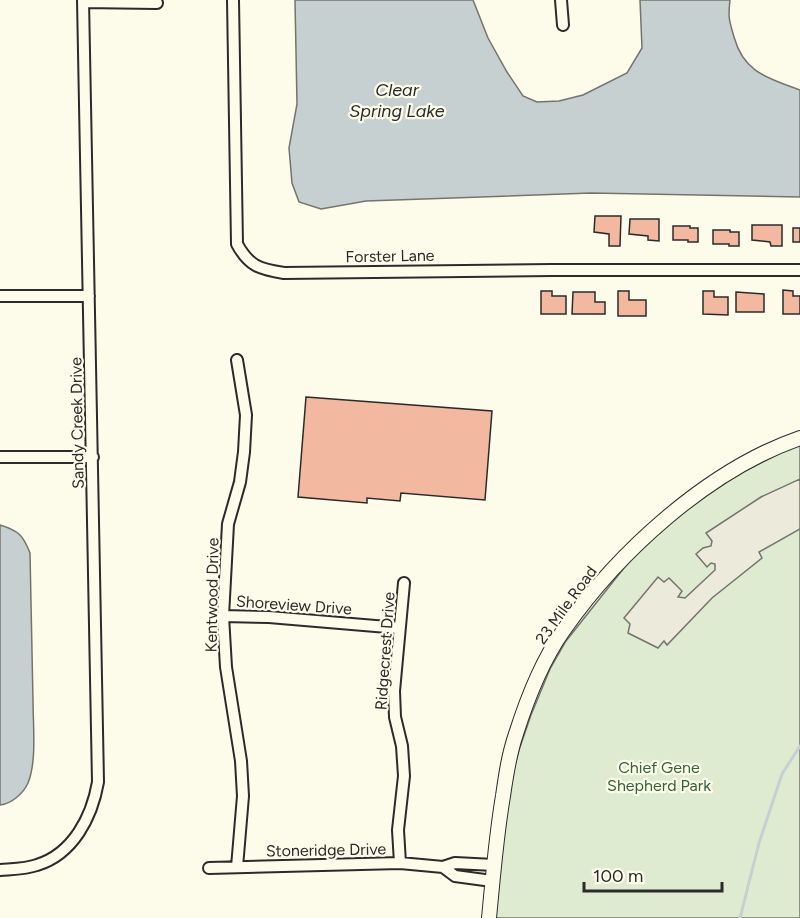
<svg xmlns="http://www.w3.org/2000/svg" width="800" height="918" font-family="Figtree,sans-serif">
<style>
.green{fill:#deebd1;stroke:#74746e;stroke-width:1.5}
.parking{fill:#eceadb;stroke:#74746e;stroke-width:1.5}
.water{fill:#c7d0d0;stroke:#74746e;stroke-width:1.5}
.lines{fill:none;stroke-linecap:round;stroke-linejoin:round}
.stream{stroke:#c7d0d0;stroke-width:3}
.building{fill:#f2b8a0;stroke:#2b2b2b;stroke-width:1.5}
.minor-casing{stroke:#2b2b2b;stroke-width:14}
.major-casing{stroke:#2b2b2b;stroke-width:16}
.minor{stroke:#fdfbea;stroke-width:10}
.major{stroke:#fdfbea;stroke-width:14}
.labels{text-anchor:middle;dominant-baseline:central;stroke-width:4.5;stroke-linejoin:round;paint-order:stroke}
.street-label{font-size:16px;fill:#2b2b2b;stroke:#fdfbea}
.park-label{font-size:16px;fill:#34623c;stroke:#fdfbea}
.water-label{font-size:18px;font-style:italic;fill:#2b2b2b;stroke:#fdfbea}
</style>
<rect width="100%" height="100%" fill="#fdfbea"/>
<path class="green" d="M800 443V918H493L507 795 519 750 531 715 550 669 566 641 639 549 667 523 729 479Z"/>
<path class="parking" d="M800 479V529L759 552 762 558 712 598 667 645 664 641 658 648 628 633 630 624 624 618 658 577 664 582 669 578 682 591 678 597 685 598 715 570V564L711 563 707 567 696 554 703 548 711 546 712 541 706 533 761 497Z"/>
<path class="water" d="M295 0H473L488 38 507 72 523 96 537 102 559 101 583 95 627 73 642 48 640 0H730C728 19 729 19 734 37 744 73 768 78 800 90V197L591 193 366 201 321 209 299 202 292 183 289 148 297 104Z
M0 525C19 531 23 535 30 553 31 602 32 652 33 701 33 725 37 761 28 783 23 794 11 804 0 805Z"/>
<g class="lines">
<path class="stream" d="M740 918 759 843 782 774 800 746"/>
</g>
<path class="building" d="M595 216H621L620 246H609V234L594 232Z
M630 219H659V241L648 240V236L629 234Z
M752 225H782V246H771L770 242 752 240Z
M673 226H690V228H698V242H688V240H673Z
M793 228H800V242H793Z
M713 230H730V232H739V246H729V244H713Z
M783 290 793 291V296H800V314H783Z
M541 291H552V296H566V314H541Z
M618 291H629V300H646V316H618Z
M703 291H714V297H728V315L703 314Z
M573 292H595V302H605V314H572Z
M736 292 764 294V312H736Z
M306 397 492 411 485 500 401 493 400 501 367 498V503L298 497Z"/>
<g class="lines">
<defs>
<path id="minor" d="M233 0 237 244C249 266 259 269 284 273L552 270H800
M561 0 563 25
M83 2 157 3
M0 296H89
M237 360 246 415 244 452 240 482 228 524 223 616 226 667 241 761 243 796 237 867
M0 457H93
M223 616 269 617 399 628
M400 863 398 830 404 776 402 746 395 717 394 691 404 583
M443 867 455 876 492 881
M209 868 400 863 443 867 455 863 494 865
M0 870C12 869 26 869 37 865 73 854 92 817 98 782L83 0"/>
<path id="major" d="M489 918C493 877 496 837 503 796 506 775 509 754 516 734 527 699 542 661 563 631 618 552 708 470 800 438"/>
</defs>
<use href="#minor" class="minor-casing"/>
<use href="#major" class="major-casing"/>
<use href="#minor" class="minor"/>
<use href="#major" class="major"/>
</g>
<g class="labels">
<g class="street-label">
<text transform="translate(390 256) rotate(-1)">Forster Lane</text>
<text transform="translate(77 423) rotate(-91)">Sandy Creek Drive</text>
<text transform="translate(212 595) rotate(-89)">Kentwood Drive</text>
<text transform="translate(294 605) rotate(4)">Shoreview Drive</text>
<text transform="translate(566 605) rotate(-54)">23 Mile Road</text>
<text transform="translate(385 651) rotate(-86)">Ridgecrest Drive</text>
<text transform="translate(326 850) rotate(-1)">Stoneridge Drive</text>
</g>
<g class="park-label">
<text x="659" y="767">Chief Gene<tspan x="659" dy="18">Shepherd Park</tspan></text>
</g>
<g class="water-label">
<text x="397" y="90">Clear<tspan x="397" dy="21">Spring Lake</tspan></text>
</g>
</g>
<path d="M584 882v9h138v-9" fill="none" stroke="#2b2b2b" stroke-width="3"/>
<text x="593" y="882" font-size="18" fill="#2b2b2b" stroke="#fdfbea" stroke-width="4.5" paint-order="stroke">100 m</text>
</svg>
